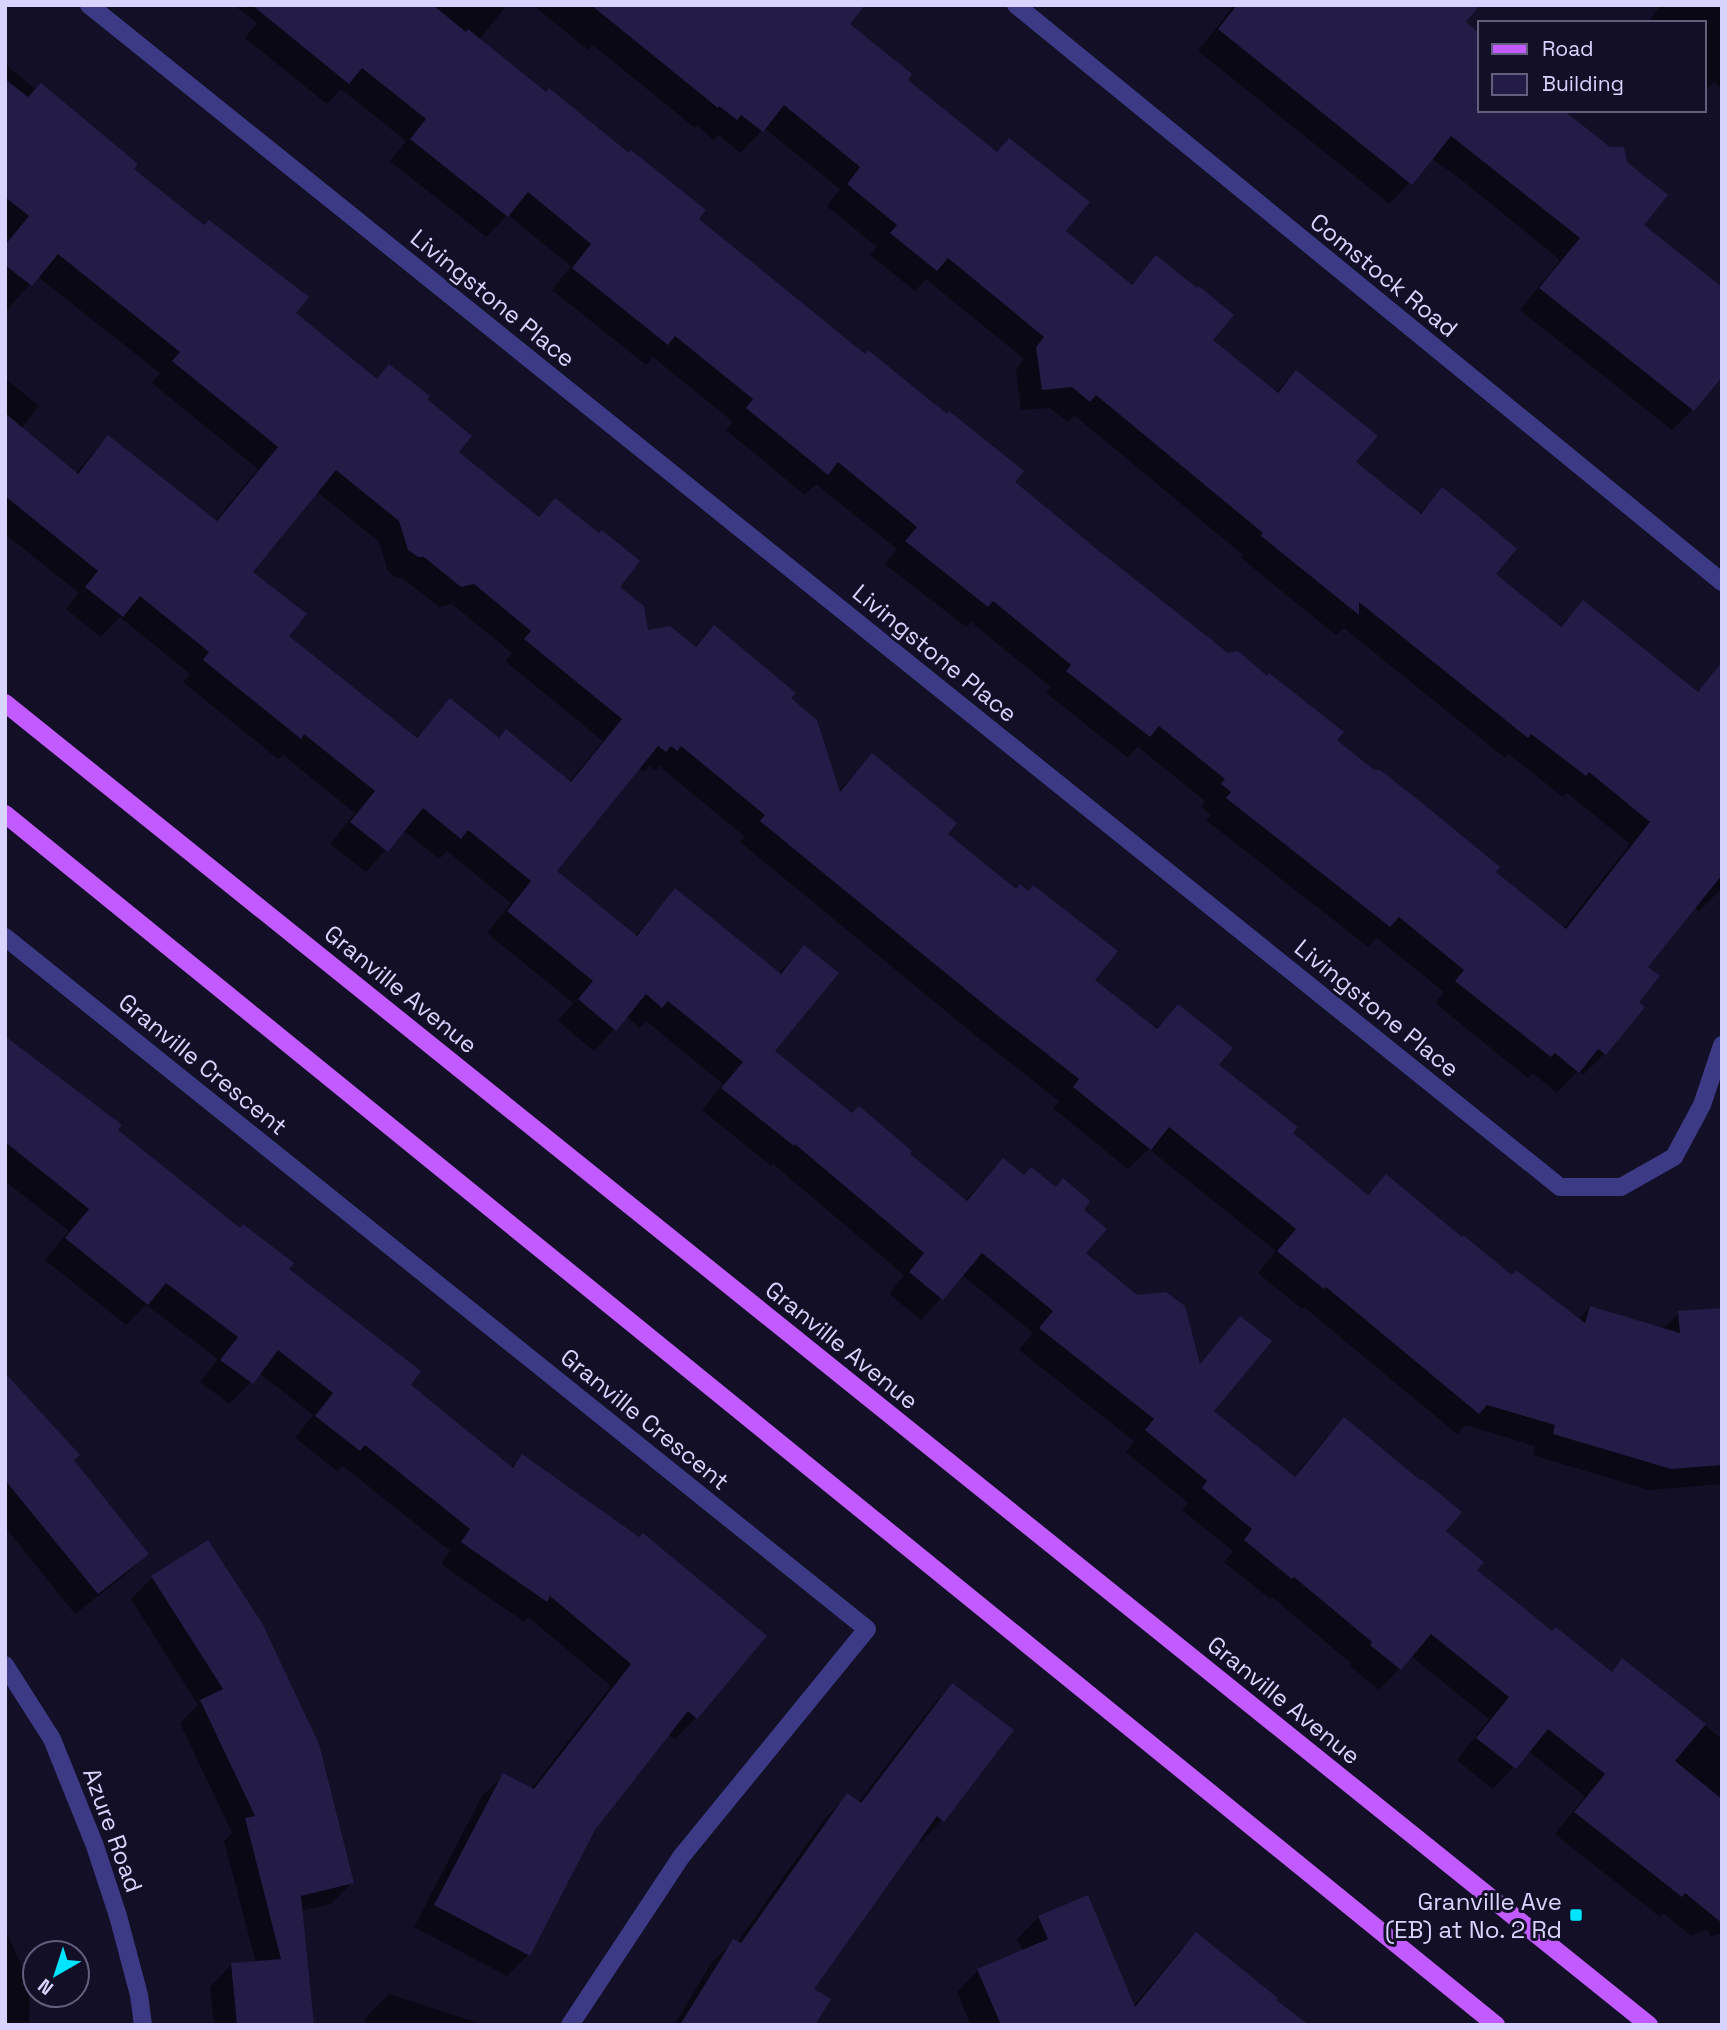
<svg xmlns="http://www.w3.org/2000/svg" width="1727" height="2030" font-family="'Space Grotesk',sans-serif">
<style>
.shadow{fill:#0007;fill-rule:evenodd}
.building{fill:#241b47;fill-rule:evenodd}
.lines{fill:none;stroke-linecap:round;stroke-linejoin:round}
.minor{stroke:#3d3a85;stroke-width:18}
.major{stroke:#c25bff;stroke-width:18}
.poi-dot{fill:#00e5ff;stroke:#130f26;stroke-width:2.5}
.labels{text-anchor:middle;dominant-baseline:central;stroke-width:6;stroke-linejoin:round;paint-order:stroke}
.street-label{font-size:24px;fill:#d9d4ff;stroke:#130f26}
.poi-label{font-size:24px;fill:#d9d4ff;stroke:#130f26;text-anchor:end}
</style>
<rect width="100%" height="100%" fill="#130f26"/>
<path class="shadow" d="M234 5H507L479 40 1013 482 1335 740 1563 929 1630 844 1567 793 1563 797 1509 754 1505 758 1344 628 1336 635 1241 558 1243 555 1074 415 1068 422 1050 408 1021 410 1016 370 1024 359 926 279 915 291 870 255 877 247 827 206 840 189 764 128 740 153 719 135 714 140 697 126 695 128 593 45 588 50 533 5H798L848 24 905 80 996 153 1009 140 1063 232 1130 286 1156 258 1211 341 1275 393 1296 372 1354 462 1418 515 1443 490 1494 575 1559 627 1583 602 1696 693 1712 677 1722 686V888L1699 911 1694 907 1646 967 1636 1002 1642 1007 1604 1054 1583 1075 1578 1071 1557 1093 1533 1073 1528 1078 1435 1003 1444 992 1377 938 1368 947 1206 820 1211 815 1201 806 1205 801 1138 747 1127 757 1046 693 1051 687 971 622 966 627 885 564 897 549 816 484 805 495 726 430 733 422 653 357 646 365 552 290 571 266 508 215 486 237 390 161 406 141 341 89 327 104 245 38 257 23Z
M1234 5H1478L1464 22 1480 36V110L1642 225 1722 290V383L1717 380 1693 409 1672 430 1520 310 1560 260 1463 181 1431 158 1390 204 1198 51Z
M1661 5H1722V89L1714 82 1708 88 1704 85V23H1647Z
M5 64 132 169 293 313 376 380 390 366 425 399 456 452 537 518 555 500 647 632 694 647 714 628 788 699 838 792 872 755 945 835 1093 980 1155 1030 1178 1006 1217 1065 1291 1133 1366 1196 1386 1176 1462 1239 1512 1277 1578 1320 1590 1307 1663 1329 1679 1313 1722 1310V1484L1649 1490 1533 1455 1535 1446 1466 1425 1457 1434 1304 1307 1302 1309 1258 1273 1276 1251 1149 1149 1128 1169 1053 1108 1059 1101 976 1036 740 842 745 837 659 766 655 771 650 766 644 772 638 768 554 871 635 936 675 891 778 974 804 947 772 1052 965 1201 1003 1160 1023 1177 1081 1210 1084 1254 1199 1364 1240 1318 1212 1411 1293 1478 1323 1441 1344 1420 1443 1531 1474 1571 1551 1633 1610 1673 1623 1661 1722 1739V1932L1711 1937 1707 1929 1691 1936 1663 1913 1660 1917 1555 1834 1585 1796 1528 1751 1493 1789 1457 1760 1489 1719 1411 1656 1379 1690 1350 1666 1352 1664 1272 1597 1270 1599 1224 1562 1233 1551 1182 1510 1188 1503 1126 1452 1134 1441 1019 1350 1033 1333 962 1275 921 1320 889 1294 904 1275 773 1164 771 1166 702 1110 723 1084 646 1021 640 1028 626 1016 594 1051 558 1021 573 1003 487 933 511 903 447 851 439 859 403 830 366 872 330 844 355 813 283 755 278 759 183 682 190 674 120 617 101 637 66 609 79 593 5 534V378L39 406 21 429 75 474 108 437 214 522 258 469 152 383 160 373 37 276 5 312V243L9 238 5 235ZM316 491 379 542 388 571 396 578H402L439 607 452 604 512 653 505 661 603 741 569 782 498 740 450 700 415 739 287 637 251 572Z
M5 1038 287 1270 408 1385 511 1468 523 1456 696 1718 675 1739 668 1734 594 1829 528 1955 507 1976 414 1927 482 1796 504 1775 531 1789 611 1686 528 1617 524 1622 441 1564 450 1551 343 1466 337 1471 295 1438 313 1415 259 1373 230 1404 200 1382 218 1359 146 1305 126 1325 45 1260 69 1231 5 1181Z
M5 1376 147 1554 125 1575 75 1614 5 1527Z
M208 1542 353 1882 331 1904 300 1911 312 2025H214L210 1987 231 1965 256 1963 224 1841 232 1833 180 1723 198 1705 131 1599 152 1578Z
M952 1685 942 1820 921 1842 918 1839 811 1989 813 2025H674L712 1962 734 1941 737 1943 826 1817 848 1795 858 1803 931 1707Z
M1087 1897 1133 2007 1175 1956 1196 1934 1274 2001 1306 2025H971L957 1992 978 1970 1023 1951 1017 1939 1039 1917Z
M5 1929 30 1985 29 2025H5Z
M389 1994 479 2023V2025H363L368 2015Z"/>
<path class="building" d="M252 5H433L466 32 468 29 546 92 549 88 629 153 631 150 706 210 699 219 865 354 868 350 947 414 949 411 1024 471 1015 482 1093 546 1228 653 1238 651 1267 676 1269 673 1344 732 1337 740 1374 770H1380L1426 806 1500 867 1496 872 1566 929 1650 822 1589 772 1586 776 1531 734 1528 738 1359 602V615L1261 536 1263 533 1096 395 1090 402 1072 387 1042 390 1036 347 1044 337 948 258 937 271 890 233 897 225 847 184 860 167 784 105 763 132 741 115 737 120 719 106 718 108 591 5H865L850 24 912 74 908 80 997 152 1009 138 1090 202 1066 231 1132 285 1156 255 1197 288 1199 286 1234 315 1213 340 1278 393 1296 370 1378 436 1356 462 1421 514 1442 487 1477 515 1517 549 1496 574 1561 627 1583 600 1698 692 1722 662V875L1648 967 1660 976 1639 1002 1645 1007 1606 1055 1598 1049 1579 1073 1555 1053 1551 1057 1455 981 1464 970 1399 917 1390 927 1226 798 1231 792 1221 784 1225 779 1159 726 1150 737 1066 671 1071 665 993 601 988 607 905 541 917 527 838 462 828 475 746 408 753 399 675 336 668 345 572 268 591 244 528 192 508 217 410 139 426 119 362 68 349 84Z
M1237 5H1480L1466 22 1480 34V110H1563L1610 147H1624L1627 162 1668 195 1644 225 1722 287V377L1694 411 1539 288 1580 238 1451 136 1412 185 1218 29Z
M5 79 28 97 41 83 138 164 134 169 204 225 209 220 309 297 296 313 377 379 389 364 430 396 427 399 472 436 459 452 539 517 555 498 599 533 602 530 640 561 620 587 644 606 648 630 670 626 696 647 714 625 796 693 791 698 817 720 840 792 872 753 957 823 948 834 1016 889 1020 884 1028 891 1033 885 1118 951 1095 980 1157 1029 1178 1004 1233 1048 1219 1065 1298 1127 1293 1133 1368 1195 1386 1174 1462 1237 1463 1235 1512 1275 1516 1270 1585 1323 1590 1306 1680 1333 1678 1311 1722 1308V1465L1671 1469 1553 1434 1555 1425 1487 1405 1479 1414 1326 1287 1324 1289 1277 1251 1296 1229 1169 1127 1151 1150 1073 1087 1079 1079 997 1015 760 821 765 815 681 746 677 751 671 746 666 752 658 746 557 871 637 936 675 888 781 974 804 945 839 973 775 1051 852 1113 859 1106 912 1151 910 1154 967 1201 1003 1158 1024 1175 1031 1167 1056 1187 1063 1178 1090 1201 1084 1210 1107 1229 1086 1253 1137 1295 1166 1292 1185 1306 1200 1364 1240 1316 1272 1341 1214 1411 1295 1477 1344 1417 1421 1481 1422 1479 1462 1512 1446 1531 1484 1562 1477 1570 1552 1631 1556 1627 1612 1672 1622 1658 1706 1724 1675 1761 1722 1799V1923L1685 1893 1682 1897 1574 1812 1605 1774 1548 1729 1516 1769 1476 1738 1509 1697 1431 1634 1401 1670 1370 1645 1372 1642 1294 1577 1292 1579 1244 1540 1252 1529 1202 1488 1207 1481 1145 1430 1154 1419 1039 1328 1053 1311 982 1253 943 1300 909 1272 924 1253 795 1144 794 1146 721 1088 743 1062 668 1001 662 1008 646 994 616 1031 578 999 593 981 507 911 531 881 468 830 461 839 423 808 388 852 350 822 375 791 304 734 301 739 203 660 209 652 140 596 123 617 85 587 98 571 5 496V413L78 474 108 435 217 521 278 447 172 361 180 352 58 254 32 286 5 265V245L29 216 5 197ZM336 470 399 521 408 550 418 557H424L461 587 474 584 531 631 524 639 622 719 571 782 506 729 499 738 450 698 417 738 289 636 307 614 253 572Z
M5 1036 122 1125 118 1130 240 1228 243 1224 294 1263 289 1269 421 1371 411 1385 513 1468 522 1454 639 1537 643 1533 767 1636 697 1719 688 1711 595 1830 530 1956 434 1905 503 1773 534 1789 631 1664 550 1596 547 1602 461 1542 470 1529 365 1445 360 1451 315 1416 333 1393 278 1350 253 1384 220 1360 238 1337 166 1283 148 1305 65 1238 89 1209 5 1142Z
M5 1373 80 1455 74 1460 149 1554 98 1594 5 1480Z
M208 1540 262 1623 319 1744 354 1883 301 1896 314 2025H237L231 1963 281 1959 245 1818 255 1816 200 1700 223 1689 151 1576Z
M952 1683 1014 1730 944 1822 937 1816 814 1989 831 1999 815 2025H680L733 1939 741 1943 847 1793 861 1803Z
M1088 1895 1135 2007 1196 1932 1278 1998 1276 2000 1309 2025H1001L977 1969 1048 1939 1038 1916Z"/>
<g class="lines">
<path class="minor" d="M89 5 1560 1187H1621L1674 1157 1702 1105 1722 1045
M1016 5 1722 582
M5 937 867 1629 681 1857 570 2025
M5 1665 52 1739 95 1846 118 1916 139 1995 143 2025"/>
<path class="major" d="M5 703 1649 2025
M5 814 1496 2025"/>
</g>
<rect class="poi-dot" x="1569" y="1908" width="14" height="14" rx="3.5"/>
<g class="labels">
<g class="street-label">
<text transform="translate(1384 275) rotate(39)">Comstock Road</text>
<text transform="translate(493 298) rotate(39)">Livingstone Place</text>
<text transform="translate(935 653) rotate(39)">Livingstone Place</text>
<text transform="translate(401 989) rotate(39)">Granville Avenue</text>
<text transform="translate(1377 1008) rotate(39)">Livingstone Place</text>
<text transform="translate(203 1064) rotate(39)">Granville Crescent</text>
<text transform="translate(842 1345) rotate(39)">Granville Avenue</text>
<text transform="translate(645 1419) rotate(39)">Granville Crescent</text>
<text transform="translate(1284 1700) rotate(39)">Granville Avenue</text>
<text transform="translate(113 1830) rotate(70)">Azure Road</text>
</g>
<g class="poi-label">
<text x="1562" y="1901">Granville Ave<tspan x="1562" dy="28">(EB) at No. 2 Rd</tspan></text>
</g>
</g>
<rect width="1727" height="2030" fill="none" stroke="#d9d4ff" stroke-width="14"/>
<rect x="1478" y="21" width="228" height="91" fill="#130f26" stroke="#625e7d" stroke-width="2"/>
<rect x="1492" y="44" width="35" height="10" fill="#c25bff" stroke="#625e7d" stroke-width="2"/>
<text x="1542" y="56" font-size="21" fill="#d9d4ff">Road</text>
<rect x="1492" y="74" width="35" height="21" fill="#241b47" stroke="#625e7d" stroke-width="2"/>
<text x="1542" y="91" font-size="21" fill="#d9d4ff">Building</text>
<g transform="translate(56 1974) rotate(219)"><circle r="33" fill="#130f26" stroke="#625e7d" stroke-width="2"/>
<path d="M0-5L12 26L0 18L-12 26Z" fill="#00e5ff"/>
<text y="-10" font-size="19" font-weight="bold" text-anchor="middle" fill="#d9d4ff">N</text>
</g>
</svg>
